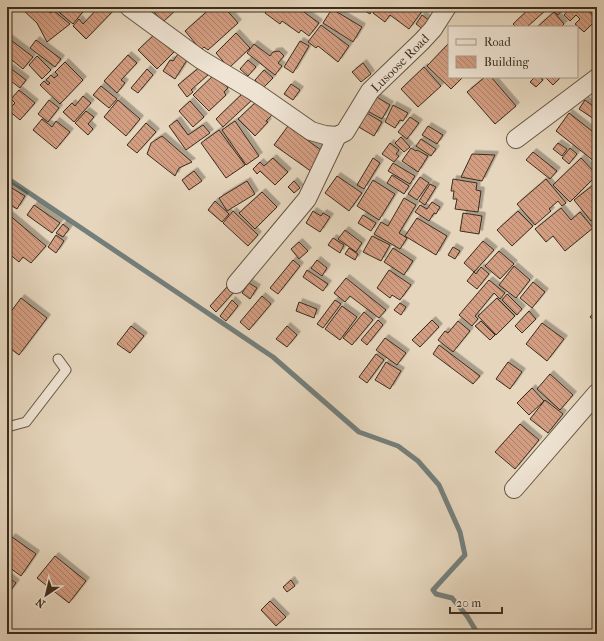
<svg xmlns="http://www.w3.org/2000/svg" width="604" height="641" font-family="'IM FELL French Canon',serif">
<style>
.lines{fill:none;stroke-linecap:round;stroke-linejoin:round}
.stream{stroke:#747f7b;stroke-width:5}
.building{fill:url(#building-back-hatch);stroke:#3b2d1c;filter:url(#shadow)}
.lane-casing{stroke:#665744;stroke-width:11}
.street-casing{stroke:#665744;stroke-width:20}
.lane{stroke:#efe4d4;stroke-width:9}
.street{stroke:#efe4d4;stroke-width:18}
.labels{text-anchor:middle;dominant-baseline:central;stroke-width:3;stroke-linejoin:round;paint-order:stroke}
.street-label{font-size:13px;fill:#3b2d1c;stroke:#efe4d4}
</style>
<defs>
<pattern id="building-back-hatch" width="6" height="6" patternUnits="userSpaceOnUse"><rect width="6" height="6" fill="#d39d81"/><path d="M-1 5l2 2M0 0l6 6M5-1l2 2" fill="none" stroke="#ac8069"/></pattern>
<filter id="shadow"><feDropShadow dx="3.5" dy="-3.5" stdDeviation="0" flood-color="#0004"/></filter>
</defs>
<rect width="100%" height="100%" fill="#e6d6bd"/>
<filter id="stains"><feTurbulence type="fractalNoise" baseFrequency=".005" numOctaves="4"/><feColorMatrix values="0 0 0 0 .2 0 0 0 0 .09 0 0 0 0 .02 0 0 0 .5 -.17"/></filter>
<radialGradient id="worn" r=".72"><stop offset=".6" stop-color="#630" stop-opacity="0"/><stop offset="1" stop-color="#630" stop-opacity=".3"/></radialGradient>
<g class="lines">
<path class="stream" d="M7 178 273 357 359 432 398 446 418 461 439 485 460 532 465 555 433 590 436 594 452 598 467 616 478 634"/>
</g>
<path class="building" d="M24 7H50L51 8 50 13 54 11 70 24 47 42 37 23 22 9Z
M53 7H84L86 8 73 24Z
M99 7H113L115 9 86 39 73 26 79 19 83 24Z
M157 7H179L163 22 153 11Z
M212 7H224L238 23 208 50 204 47 201 50 185 31Z
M270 7H297L319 23 309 36 301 30 299 33 282 21 280 24 265 13Z
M359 7H373L370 14Z
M377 7H419L423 10 409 29 390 15 385 22 373 13Z
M531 7H543L546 10 527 27H516L513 24Z
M546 7H561L563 9 558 15 552 10 550 12Z
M571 7H584L597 19 584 32 575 24 580 19 576 15 570 21 564 15Z
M332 9 362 27 353 42 323 23Z
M554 12 564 24 561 27H537Z
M422 15 430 21 424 30 416 24Z
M321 25 349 46 338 62 318 46 316 48 308 42Z
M156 33 175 51 157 69 138 50Z
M236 33 250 48 229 68 216 53Z
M7 37 33 57 23 69 7 56Z
M36 40 61 59 55 67 30 48Z
M300 41 309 46 293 73 284 67Z
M449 43V77H463L451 89 427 66Z
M254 44 270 56 273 52 279 51 284 56 278 63 282 66 275 75 247 53Z
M178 54 187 60 175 79 163 71 170 60 173 61Z
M128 55 137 63 121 80 125 83 117 93 104 81Z
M37 56 51 70 42 79 29 65Z
M248 60 256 67 248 76 240 69Z
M65 62 83 80 60 104 40 85 44 81 48 85 50 83 46 80 51 75 54 78 58 75 55 72Z
M363 63 371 74 361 82 352 72Z
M201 66 208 75 191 90 193 92 187 97 178 85Z
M424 67 441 86 418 107 401 89Z
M10 68 26 80 20 88 7 78V73Z
M147 69 153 75 138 93 131 88Z
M264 70 273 78 263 88 255 80Z
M215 74 228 88 224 92 226 95 209 111 193 95Z
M485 77H491L516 106 495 124 467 92Z
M535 77H540L543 80 536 87 530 82Z
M545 77H561L553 85Z
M291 84 300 90 293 100 284 94Z
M101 86 117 99 109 108 93 95Z
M19 90 35 103 20 120 8 110 15 103 11 99Z
M244 92 252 100 223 127 216 119Z
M370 93 390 105 382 119 362 108Z
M83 96 91 103 74 122 63 112 72 103 75 106Z
M49 100 59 108 48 122 38 114Z
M118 100 140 119 126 136 104 117Z
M585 100 597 109V121L579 109Z
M190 101 204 117 193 127 179 111Z
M257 101 272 115 266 121 268 122 255 136 238 119Z
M393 105 408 113 403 121 400 120 395 128 385 122Z
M86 111 94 117 88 124 93 129 88 135 75 123Z
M365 112 382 122 374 136 357 126Z
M569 113 597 135V160L595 162 556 131Z
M410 117 419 123 407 139 398 132Z
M42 119 52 127 56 121 70 132 56 149 33 130Z
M177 120 188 135 203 125 210 133 186 150 169 126Z
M235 121 259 156 246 165 222 130Z
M146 123 156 132 137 153 127 145Z
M288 126 325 153 312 172 274 145Z
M428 126 443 135 437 144 422 135Z
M219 130 245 165 226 178 201 143Z
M162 136 192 162 179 168 175 176 147 154 151 143Z
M401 137 410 147 404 152 395 143Z
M421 139 436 149 431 156 416 146Z
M390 143 399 150 396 154 399 156 394 162 382 154Z
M558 143 567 149 562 156 553 149Z
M411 148 416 151 417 150 428 156 418 172 402 161Z
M570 148 577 154 569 164 562 158Z
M533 152 557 171 550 179 526 160Z
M472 154 495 155 482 181 461 177Z
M273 158 288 172 275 185 260 171 257 174 253 169 260 162 264 166Z
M373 158 380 163 364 189 357 185Z
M581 158 597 175 570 202 553 185Z
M393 163 415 176 410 184 388 171Z
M194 171 202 181 189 190 182 180Z
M392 175 409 186 404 194 387 183Z
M337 176 362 193 349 211 325 193Z
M420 177 429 183 417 200 408 194Z
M453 179 477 183 476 190 481 191 478 212 455 209 457 199H453L454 191H451Z
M546 179 566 203 562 206 558 201 549 209 551 211 535 225 517 204Z
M373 180 395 194 379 220 357 206Z
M247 181 255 194 227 211 219 198Z
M294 181 300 188 294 193 288 187Z
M597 182V216L591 221 574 200Z
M430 184 436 187 425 205 419 201Z
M7 185 25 196 17 209 7 203Z
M262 192 277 207 255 229 239 213Z
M404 198 416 205 399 233 407 238 400 249 374 234 381 222 388 226Z
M215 201 229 214 222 222 208 210Z
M432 202 440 207 436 214 434 213 429 221 415 212 420 205 427 209Z
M34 205 60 223 52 233 27 215Z
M561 208 571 220 580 212 593 228 565 251 553 236 546 242 535 229Z
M233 211 258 235 248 246 223 223Z
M313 211 321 216 323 213 330 217 320 232 306 223Z
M518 211 533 226 512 246 497 230Z
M463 213 482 216 479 234 460 231Z
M8 214 46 246 31 263 23 257 19 262 7 252Z
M363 215 376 223 371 231 358 223Z
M417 218 447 236 436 255 405 236Z
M63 224 69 229 63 237 56 233Z
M345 230 362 243 356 252 338 239Z
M56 235 64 241 56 253 48 247Z
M372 236 390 245 381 261 363 252Z
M333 238 344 245 340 253 328 245Z
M483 241 494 250 474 272 464 263Z
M299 242 308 251 299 259 291 249Z
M453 247 460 251 455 259 448 255Z
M349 248 358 254 355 260 345 254Z
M393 248 413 261 404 275 384 262Z
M499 251 514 264 500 279 485 266Z
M293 260 300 266 278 294 270 288Z
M317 260 327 268 322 276 311 268Z
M514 266 530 280 516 298 499 285Z
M481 267 489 274 477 289 467 281 474 272 476 274Z
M307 270 328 284 323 291 303 277Z
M389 270 411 285 400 300 392 295 390 298 377 288Z
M346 278 386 310 379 318 350 296 345 302 334 293Z
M489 280 505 293 500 299 494 293 475 316 478 319 472 326 459 315Z
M533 282 545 292 532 308 520 298Z
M249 283 257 288 250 299 242 293Z
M227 287 233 293 216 312 210 306Z
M507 294 522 309 517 315 502 300Z
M262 296 271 304 249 330 240 322Z
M21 298 47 318 19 355 7 346V317Z
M497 298 515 316 496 335 478 316Z
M232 300 238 306 226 321 220 316Z
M335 300 341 304 323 328 317 324Z
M299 302 317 309 314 318 296 311Z
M400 303 406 307 401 315 394 310Z
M342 306 357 317 340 340 325 329Z
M597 309V323L590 317Z
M529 311 536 319 522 333 515 326Z
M364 312 373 320 352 345 343 338Z
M378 320 383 325 367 345 361 340Z
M432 320 439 327 420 347 412 340Z
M458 321 470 331 453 352 438 340 445 331 448 333Z
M481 321 495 335 490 340 475 326Z
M542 323 564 339 547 361 526 344Z
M131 326 144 336 130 353 117 344Z
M287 326 297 335 287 347 276 339Z
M385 338 406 353 397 365 376 350Z
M439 345 480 376 473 384 433 354Z
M376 354 384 360 367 383 359 377Z
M386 362 401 371 390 389 375 380Z
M508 362 522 372 510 389 496 379Z
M550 374 573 395 560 410 537 389Z
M532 388 544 401 529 415 517 403Z
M545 400 563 414 548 433 530 419Z
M520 424 539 440 515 469 495 452Z
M12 537 36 554 21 576 10 568 7 572V543Z
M55 556 86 581 69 603 37 578Z
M7 576 16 583 7 595Z
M291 580 295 586 287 592 283 587Z
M270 601 286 617 276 626 261 610Z"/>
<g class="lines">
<defs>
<path id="lane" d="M7 423 11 426 26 422 66 370 58 359"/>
<path id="street" d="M129 7 200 59 255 92 311 131 325 135 337 136
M337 136 345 132 370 91 422 41 433 29 447 7
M516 139 597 78
M236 284 307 199 337 136
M514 489 597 393"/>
</defs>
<use href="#lane" class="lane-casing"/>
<use href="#street" class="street-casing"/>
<use href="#lane" class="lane"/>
<use href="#street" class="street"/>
</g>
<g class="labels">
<g class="street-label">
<text transform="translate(400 63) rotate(-45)">Lusoose Road</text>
</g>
</g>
<rect width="604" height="641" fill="none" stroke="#e6d6bd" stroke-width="24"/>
<rect x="8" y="8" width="588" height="625" fill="none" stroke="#3b2d1c" stroke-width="2"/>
<rect x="12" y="12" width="580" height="617" fill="none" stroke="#3b2d1c"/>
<rect x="448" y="26" width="130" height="52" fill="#efe4d4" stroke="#a79b8a"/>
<rect x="456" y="39" width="20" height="6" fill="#efe4d4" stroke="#a79b8a"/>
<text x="484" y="46" font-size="12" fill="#3b2d1c">Road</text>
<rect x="456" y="56" width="20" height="12" fill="url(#building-back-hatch)" stroke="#a79b8a"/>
<text x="484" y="66" font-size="12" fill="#3b2d1c">Building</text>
<g transform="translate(46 595) rotate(215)" stroke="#efe4d4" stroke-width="3" paint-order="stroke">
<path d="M0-3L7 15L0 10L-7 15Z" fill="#3b2d1c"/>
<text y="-6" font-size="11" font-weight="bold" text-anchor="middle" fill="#3b2d1c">N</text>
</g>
<path d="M450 607v6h52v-6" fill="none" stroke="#3b2d1c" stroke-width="2"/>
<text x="456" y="607" font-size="12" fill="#3b2d1c" stroke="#efe4d4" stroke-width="3" paint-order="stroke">20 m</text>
<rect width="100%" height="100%" filter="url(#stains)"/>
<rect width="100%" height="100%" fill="url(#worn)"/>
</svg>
